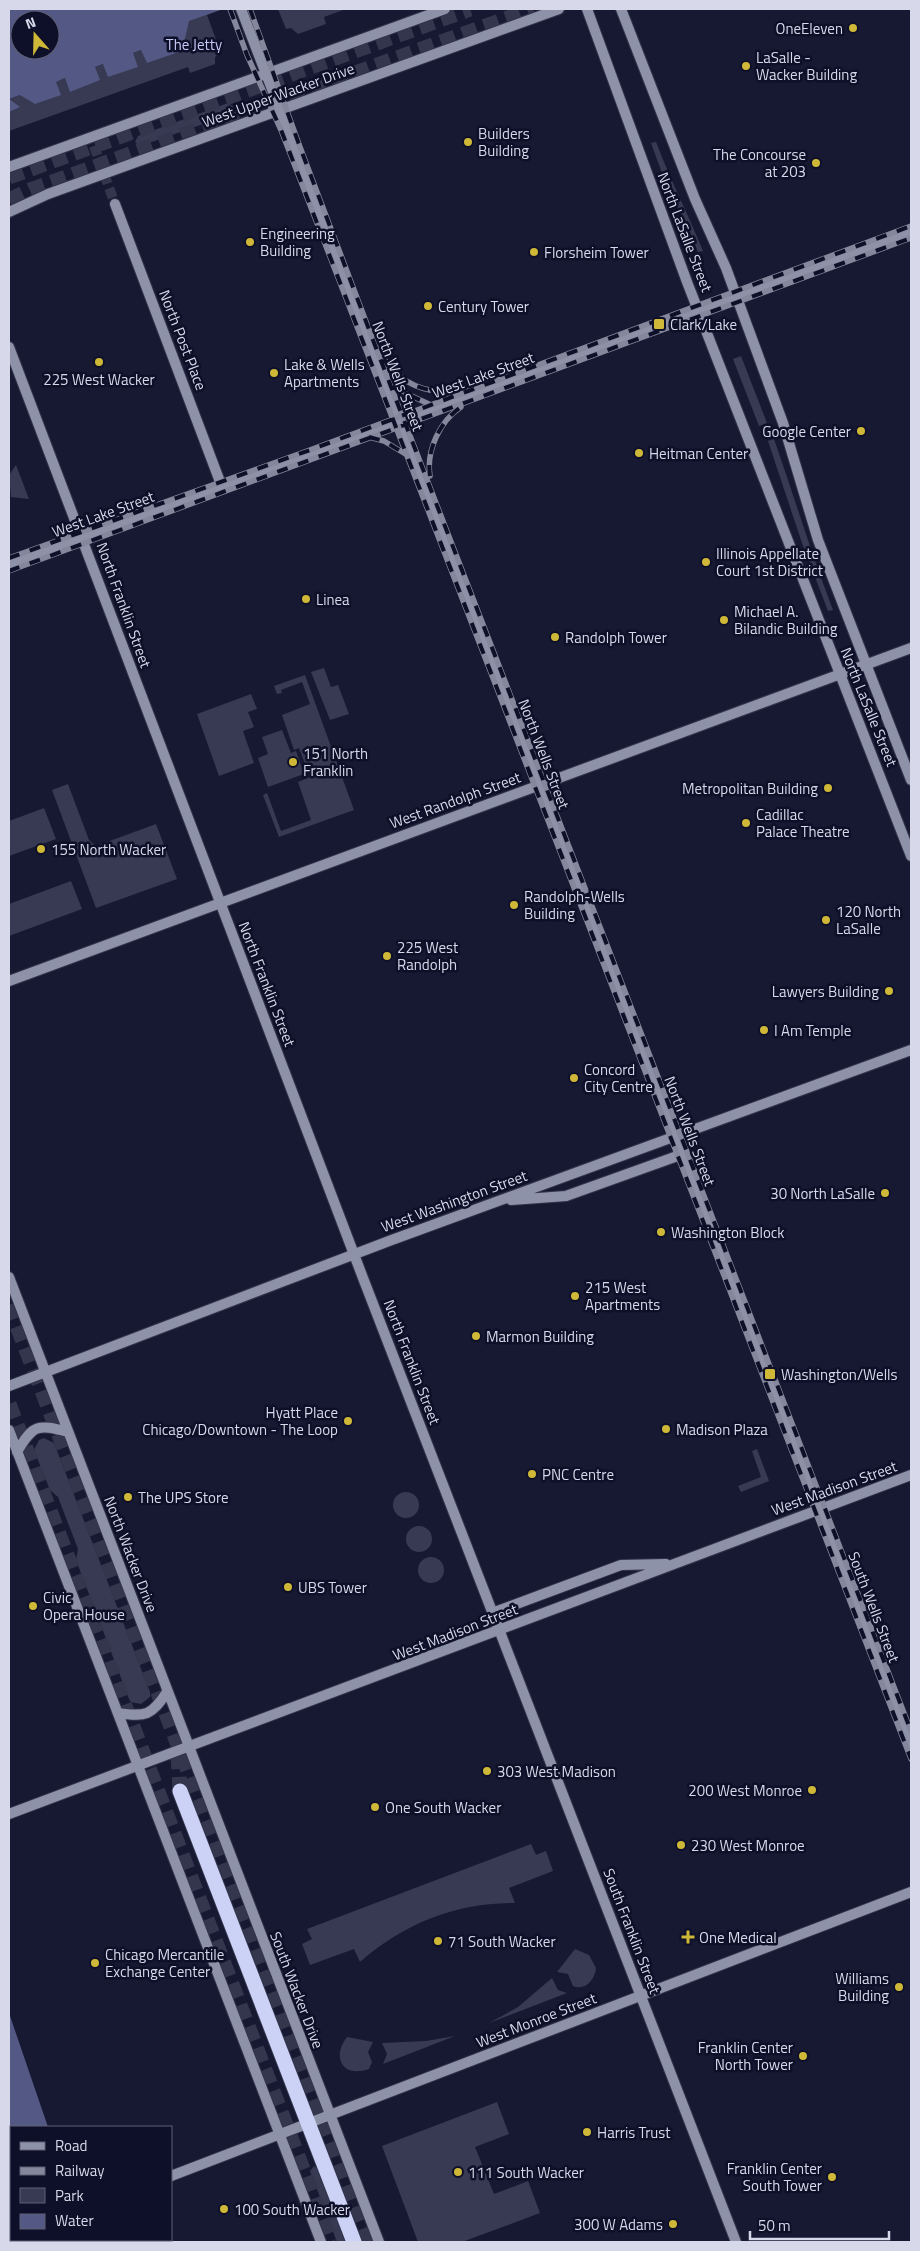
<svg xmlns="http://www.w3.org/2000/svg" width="920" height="2251" font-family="'Titillium Web',sans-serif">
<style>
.green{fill:#373a52}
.water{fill:#535884;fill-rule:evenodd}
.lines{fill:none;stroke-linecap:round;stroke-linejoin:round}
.secondary-tunnel{stroke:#34364e;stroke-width:10;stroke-dasharray:10 5;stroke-linecap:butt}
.highway-tunnel{stroke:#34364e;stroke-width:15;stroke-dasharray:15 8;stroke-linecap:butt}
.secondary-casing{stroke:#32344c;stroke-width:12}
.highway-casing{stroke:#32344c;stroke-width:17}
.secondary{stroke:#8e92a8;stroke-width:10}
.highway{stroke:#ccd2f5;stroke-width:15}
.rail-casing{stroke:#85879c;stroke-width:5.5}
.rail{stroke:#0e0f28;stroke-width:4;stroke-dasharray:11;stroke-linecap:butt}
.poi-dot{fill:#cfb837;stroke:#0e0f28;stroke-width:2}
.labels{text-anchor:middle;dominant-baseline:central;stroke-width:5;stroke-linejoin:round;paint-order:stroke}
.poi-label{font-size:15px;fill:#d7d9eb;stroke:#0e0f28;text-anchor:start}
.park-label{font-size:15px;fill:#c4caf6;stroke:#0e0f28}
.street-label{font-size:15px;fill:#d7d9eb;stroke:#0e0f28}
</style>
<rect width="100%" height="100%" fill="#171932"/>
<path class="green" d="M176 9H223L207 15 221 53 215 57V64L190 73 188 67 9 131V99L141 50Z
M278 9H346L324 17 326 24 298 34 291 28 286 29Z
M228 103 234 107 232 114 140 146 135 142 138 136Z
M656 142C670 179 688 214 703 251L698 252 686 222 667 187 651 143Z
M741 356 767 423 759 426 733 359Z
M774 439C794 496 811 553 833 610L828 611 802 543 768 441Z
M16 465 29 499 11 497 9 475Z
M324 668 331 687 338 685 349 714 330 720 311 672Z
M305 675 354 810 279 837 263 795 267 793 281 831 311 820 298 782 310 777 299 748 294 750 282 715 310 704 302 682 281 690 282 693 277 694 274 686Z
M251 694 257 709 248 712 254 727 243 731 254 763 219 776 197 714Z
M282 730 291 753 296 751 304 774 268 787 258 758 268 754 262 737Z
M68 784 89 840 96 846 156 824 177 879 96 908 52 790Z
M44 808 56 839 9 856V821Z
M71 881 82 909 9 936V904Z
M44 1438 54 1443 150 1692V1697L141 1704 131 1702 129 1699 76 1560 78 1549 58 1497 50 1490 34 1450 39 1440Z
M757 1449 769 1481 741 1492 738 1486 761 1477 752 1451Z
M393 1505a13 13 0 1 1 26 0a13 13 0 1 1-26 0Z
M406 1539a13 13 0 1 1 26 0a13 13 0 1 1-26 0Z
M418 1570a13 13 0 1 1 26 0a13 13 0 1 1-26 0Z
M531 1844 536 1855 546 1851 553 1871 509 1888 515 1903C455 1903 405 1923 360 1962L354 1949 310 1965 302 1944 312 1939 307 1929Z
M575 1949 589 1955 596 1968C595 1980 585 1991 573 1986L568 1974 557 1972Z
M552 1978 558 1990 567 1993 489 2023 518 2007Z
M455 2036 383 2064 387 2054 382 2043 426 2041Z
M347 2037 373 2042 368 2052 372 2062 369 2069C343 2078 331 2058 347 2037Z
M497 2102 509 2134 475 2147 494 2194 528 2181 540 2213 462 2242H418L382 2146Z
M314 2166 318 2169 347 2242H337L310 2171Z"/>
<path class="water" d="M9 9H223L189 21 182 51 147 63 141 50 133 53 138 67 108 77 103 64 95 67 100 80 70 92 65 78 56 82 61 95 35 104 20 95 9 99 20 107 9 112ZM20 20H50V50H20Z
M9 2013 48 2127H11V2240H83L86 2242H9Z"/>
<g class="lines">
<path class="secondary-tunnel" d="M94 146 115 204"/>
<path class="highway-tunnel" d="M9 177 470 9
M9 200 30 190 533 9
M9 1305 369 2242
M9 1404 331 2242
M178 1754 180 1791"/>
<defs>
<path id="secondary" d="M241 9 911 1744
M587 9 687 282 911 856
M621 9 695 199 726 268 783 423 818 540 911 780
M9 167 445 9
M115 204 222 487
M9 212 48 194 559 9
M9 347 363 1278 736 2242
M9 564 911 232
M9 981 911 648
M511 1200 566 1196 683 1154
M9 1277 379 2242
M9 1386 389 1241 911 1050
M9 1430 321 2242
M17 1452C33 1424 38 1424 68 1432
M492 1613 621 1565 666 1564
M118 1713C146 1717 151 1716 167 1692
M9 1814 911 1475
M171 2176 911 1892
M9 2239 11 2238"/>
<path id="highway" d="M180 1791 354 2242"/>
</defs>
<use href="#secondary" class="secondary-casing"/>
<use href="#highway" class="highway-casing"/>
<use href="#secondary" class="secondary"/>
<use href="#highway" class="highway"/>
<defs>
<path id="rail" d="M230 9 247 55 281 130 911 1759
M250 9 300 147 373 340 911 1731
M384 359C399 384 428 394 455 391
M390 386 431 405
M369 437 384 441 407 455
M430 476C426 450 440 421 461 407
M9 558 310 450 911 226
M9 571 911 238"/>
</defs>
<use href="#rail" class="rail-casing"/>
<use href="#rail" class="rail"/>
</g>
<g class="poi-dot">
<circle cx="853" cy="28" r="5"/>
<circle cx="746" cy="66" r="5"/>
<circle cx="468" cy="142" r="5"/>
<circle cx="816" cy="163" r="5"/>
<circle cx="250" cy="242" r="5"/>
<circle cx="534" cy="252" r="5"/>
<circle cx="428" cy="306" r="5"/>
<rect x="653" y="318" width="12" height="12" rx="2.5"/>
<circle cx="99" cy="362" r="5"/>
<circle cx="274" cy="373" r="5"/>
<circle cx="861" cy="431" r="5"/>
<circle cx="639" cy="453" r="5"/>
<circle cx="706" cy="562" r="5"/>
<circle cx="306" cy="599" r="5"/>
<circle cx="724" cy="620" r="5"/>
<circle cx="555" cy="637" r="5"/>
<circle cx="293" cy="762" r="5"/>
<circle cx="828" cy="788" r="5"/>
<circle cx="746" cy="823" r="5"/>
<circle cx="41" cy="849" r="5"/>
<circle cx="514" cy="905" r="5"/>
<circle cx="826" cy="920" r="5"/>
<circle cx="387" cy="956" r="5"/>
<circle cx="889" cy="991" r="5"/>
<circle cx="764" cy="1030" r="5"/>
<circle cx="574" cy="1078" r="5"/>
<circle cx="885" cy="1193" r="5"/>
<circle cx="661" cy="1232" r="5"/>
<circle cx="575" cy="1296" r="5"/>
<circle cx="476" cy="1336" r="5"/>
<rect x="764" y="1368" width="12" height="12" rx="2.5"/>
<circle cx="348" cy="1421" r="5"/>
<circle cx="666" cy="1429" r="5"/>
<circle cx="532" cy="1474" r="5"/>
<circle cx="128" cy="1497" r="5"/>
<circle cx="288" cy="1587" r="5"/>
<circle cx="33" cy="1606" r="5"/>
<circle cx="487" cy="1771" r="5"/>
<circle cx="812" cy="1790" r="5"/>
<circle cx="375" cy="1807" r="5"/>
<circle cx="681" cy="1845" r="5"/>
<path d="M685.5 1929.5h5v5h5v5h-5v5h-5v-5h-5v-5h5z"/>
<circle cx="438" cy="1941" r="5"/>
<circle cx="95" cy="1963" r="5"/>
<circle cx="899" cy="1987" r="5"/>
<circle cx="803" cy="2056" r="5"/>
<circle cx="587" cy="2132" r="5"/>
<circle cx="458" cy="2172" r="5"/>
<circle cx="832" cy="2177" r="5"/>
<circle cx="224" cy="2209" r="5"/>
<circle cx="673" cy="2224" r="5"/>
</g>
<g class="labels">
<g class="poi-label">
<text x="843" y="28" text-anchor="end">OneEleven</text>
<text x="756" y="57">LaSalle -<tspan x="756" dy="17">Wacker Building</tspan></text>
<text x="478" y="133">Builders<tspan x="478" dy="17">Building</tspan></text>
<text x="806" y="154" text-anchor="end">The Concourse<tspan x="806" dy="17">at 203</tspan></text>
<text x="260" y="233">Engineering<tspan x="260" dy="17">Building</tspan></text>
<text x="544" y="252">Florsheim Tower</text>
<text x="438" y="306">Century Tower</text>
<text x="670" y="324">Clark/Lake</text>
<text x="284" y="364">Lake &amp; Wells<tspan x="284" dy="17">Apartments</tspan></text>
<text x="99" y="379" text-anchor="middle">225 West Wacker</text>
<text x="851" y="431" text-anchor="end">Google Center</text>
<text x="649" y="453">Heitman Center</text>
<text x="716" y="553">Illinois Appellate<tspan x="716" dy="17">Court 1st District</tspan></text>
<text x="316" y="599">Linea</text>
<text x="734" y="611">Michael A.<tspan x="734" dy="17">Bilandic Building</tspan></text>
<text x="565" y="637">Randolph Tower</text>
<text x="303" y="753">151 North<tspan x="303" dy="17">Franklin</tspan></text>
<text x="818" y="788" text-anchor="end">Metropolitan Building</text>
<text x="756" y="814">Cadillac<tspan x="756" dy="17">Palace Theatre</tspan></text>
<text x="51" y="849">155 North Wacker</text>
<text x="524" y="896">Randolph-Wells<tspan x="524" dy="17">Building</tspan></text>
<text x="836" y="911">120 North<tspan x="836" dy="17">LaSalle</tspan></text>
<text x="397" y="947">225 West<tspan x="397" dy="17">Randolph</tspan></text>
<text x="879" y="991" text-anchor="end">Lawyers Building</text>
<text x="774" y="1030">I Am Temple</text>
<text x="584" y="1069">Concord<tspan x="584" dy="17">City Centre</tspan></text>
<text x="875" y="1193" text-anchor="end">30 North LaSalle</text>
<text x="671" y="1232">Washington Block</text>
<text x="585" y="1287">215 West<tspan x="585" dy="17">Apartments</tspan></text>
<text x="486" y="1336">Marmon Building</text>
<text x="781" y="1374">Washington/Wells</text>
<text x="338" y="1412" text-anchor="end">Hyatt Place<tspan x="338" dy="17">Chicago/Downtown - The Loop</tspan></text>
<text x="676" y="1429">Madison Plaza</text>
<text x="542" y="1474">PNC Centre</text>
<text x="138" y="1497">The UPS Store</text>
<text x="298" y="1587">UBS Tower</text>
<text x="43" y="1597">Civic<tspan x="43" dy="17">Opera House</tspan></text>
<text x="497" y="1771">303 West Madison</text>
<text x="802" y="1790" text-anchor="end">200 West Monroe</text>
<text x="385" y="1807">One South Wacker</text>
<text x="691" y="1845">230 West Monroe</text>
<text x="699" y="1937">One Medical</text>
<text x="448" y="1941">71 South Wacker</text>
<text x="105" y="1954">Chicago Mercantile<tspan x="105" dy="17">Exchange Center</tspan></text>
<text x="889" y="1978" text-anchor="end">Williams<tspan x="889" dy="17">Building</tspan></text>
<text x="793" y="2047" text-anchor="end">Franklin Center<tspan x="793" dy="17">North Tower</tspan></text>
<text x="597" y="2132">Harris Trust</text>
<text x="822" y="2168" text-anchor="end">Franklin Center<tspan x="822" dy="17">South Tower</tspan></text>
<text x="468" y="2172">111 South Wacker</text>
<text x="234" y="2209">100 South Wacker</text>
<text x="663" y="2224" text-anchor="end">300 W Adams</text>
</g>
<g class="park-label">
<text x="194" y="44">The Jetty</text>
</g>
<g class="street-label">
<text transform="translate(278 95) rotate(-20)">West Upper Wacker Drive</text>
<text transform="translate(685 232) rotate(69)">North LaSalle Street</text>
<text transform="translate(183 340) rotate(69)">North Post Place</text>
<text transform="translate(483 375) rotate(-20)">West Lake Street</text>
<text transform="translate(398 376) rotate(69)">North Wells Street</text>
<text transform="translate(103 514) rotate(-20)">West Lake Street</text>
<text transform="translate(124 605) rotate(70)">North Franklin Street</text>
<text transform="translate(869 707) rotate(68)">North LaSalle Street</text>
<text transform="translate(544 754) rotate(69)">North Wells Street</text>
<text transform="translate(455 800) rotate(-20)">West Randolph Street</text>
<text transform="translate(267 984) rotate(69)">North Franklin Street</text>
<text transform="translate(690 1131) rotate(69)">North Wells Street</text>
<text transform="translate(454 1201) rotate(-20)">West Washington Street</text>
<text transform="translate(412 1362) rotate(69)">North Franklin Street</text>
<text transform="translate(834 1488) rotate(-20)">West Madison Street</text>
<text transform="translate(131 1554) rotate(69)">North Wacker Drive</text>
<text transform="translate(874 1607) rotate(69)">South Wells Street</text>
<text transform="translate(455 1632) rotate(-21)">West Madison Street</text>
<text transform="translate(632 1931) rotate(69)">South Franklin Street</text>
<text transform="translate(297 1990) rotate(69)">South Wacker Drive</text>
<text transform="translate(536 2020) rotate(-21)">West Monroe Street</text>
</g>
</g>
<rect width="920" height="2251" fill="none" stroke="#d7d9eb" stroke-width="20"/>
<rect x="10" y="2126" width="162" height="115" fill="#0e0f28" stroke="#5e6076"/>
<rect x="20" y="2142" width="25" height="8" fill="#8e92a8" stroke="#5e6076"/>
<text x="55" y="2151" font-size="15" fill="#d7d9eb">Road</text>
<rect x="20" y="2167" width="25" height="8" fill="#85879c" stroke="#5e6076"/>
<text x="55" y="2176" font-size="15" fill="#d7d9eb">Railway</text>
<rect x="20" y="2188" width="25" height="15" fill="#373a52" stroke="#5e6076"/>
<text x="55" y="2201" font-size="15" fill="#d7d9eb">Park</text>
<rect x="20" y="2214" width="25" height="15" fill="#535884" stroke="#5e6076"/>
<text x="55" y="2226" font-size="15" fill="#d7d9eb">Water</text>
<g transform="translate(35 35) rotate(340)"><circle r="24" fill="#0e0f28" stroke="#5e6076"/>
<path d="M0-4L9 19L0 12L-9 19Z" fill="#cfb837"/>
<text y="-8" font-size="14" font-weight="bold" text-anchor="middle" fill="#d7d9eb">N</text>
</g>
<path d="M750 2231v8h139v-8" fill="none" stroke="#d7d9eb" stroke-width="2.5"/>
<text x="758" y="2231" font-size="15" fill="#d7d9eb" stroke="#0e0f28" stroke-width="4" paint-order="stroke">50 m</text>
</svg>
